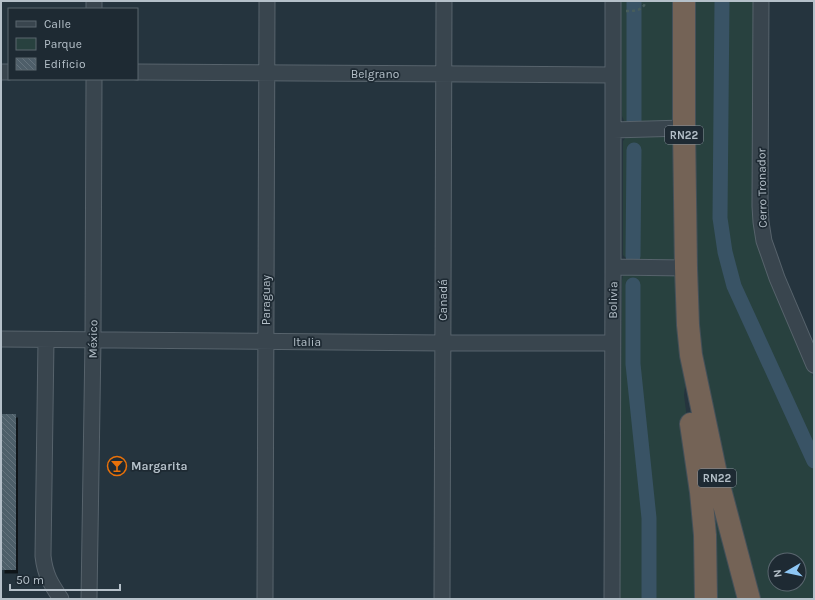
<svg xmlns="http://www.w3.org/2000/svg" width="815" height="600" font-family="Karla,sans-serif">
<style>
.green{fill:#28413f;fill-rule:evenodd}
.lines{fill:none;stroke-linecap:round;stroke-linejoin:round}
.canal{stroke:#395365;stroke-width:15}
.building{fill:url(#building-back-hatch);filter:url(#shadow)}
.minor-casing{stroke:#57636c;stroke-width:17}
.highway-casing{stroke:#445059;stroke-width:24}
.path{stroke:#475d5c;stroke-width:2.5;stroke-dasharray:3 3;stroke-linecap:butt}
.minor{stroke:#39454e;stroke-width:15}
.highway{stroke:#746356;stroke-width:22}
.labels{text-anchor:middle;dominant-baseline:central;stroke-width:3.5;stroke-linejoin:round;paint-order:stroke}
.shield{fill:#1e2a33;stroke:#88939c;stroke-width:1}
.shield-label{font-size:11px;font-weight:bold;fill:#b5c0c9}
.street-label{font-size:12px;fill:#b5c0c9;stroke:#1e2a33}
.poi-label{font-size:12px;font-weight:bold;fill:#b5c0c9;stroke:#1e2a33;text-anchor:start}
</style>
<defs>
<pattern id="building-back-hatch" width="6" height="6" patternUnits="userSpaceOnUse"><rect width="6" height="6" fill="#4e5e69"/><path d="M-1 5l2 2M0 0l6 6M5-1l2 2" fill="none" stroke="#65737d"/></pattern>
<filter id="shadow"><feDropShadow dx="3.5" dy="3.5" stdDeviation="0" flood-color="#0009"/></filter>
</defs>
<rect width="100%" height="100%" fill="#25343e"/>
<path class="green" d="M621 1H676L674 119 671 121 625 123 622 116Z
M693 1H756V210L800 347 814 379V599H756L723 476 695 327ZM775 560H799V584H775Z
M667 134 672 136 675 140 679 255 674 262 628 261 623 255V141L626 137Z
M627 272 676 273 687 371 684 395 700 520 702 599H619L622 280 623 275Z
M691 401 747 599H709Z"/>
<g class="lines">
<path class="canal" d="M722 1 720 218 725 252 734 286 814 461
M634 122V1
M633 256 634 150
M633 285V364L649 518V599"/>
</g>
<path class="building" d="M1 414H16V570H1Z"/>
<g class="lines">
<defs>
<path id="minor" d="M761 1 760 206 761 222 764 241 769 255 777 278 814 365
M94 9V1
M1 72H9
M137 72 613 75
M613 130 684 128
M613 267 686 268
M1 339 443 343H612
M46 340 43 556C45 575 51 584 61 599
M89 599 93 340 94 79
M265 599 267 1
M442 599 444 1
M612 599 613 267V1"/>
<path id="highway" d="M684 1V128L686 268 688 325 691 355 716 474 749 599
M691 424 701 492 705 535 706 599"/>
</defs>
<use href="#minor" class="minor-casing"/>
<use href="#highway" class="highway-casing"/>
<path class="path" d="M626 11C635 11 643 11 646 1"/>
<use href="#minor" class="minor"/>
<use href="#highway" class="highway"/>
</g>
<defs>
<symbol id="bar-ring" viewBox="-11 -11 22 22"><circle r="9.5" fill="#1e2a33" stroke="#e8710a" stroke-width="1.5"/><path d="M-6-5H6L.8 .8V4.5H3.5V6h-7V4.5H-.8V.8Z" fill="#e8710a"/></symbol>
</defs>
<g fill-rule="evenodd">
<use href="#bar-ring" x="106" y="455" width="22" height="22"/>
</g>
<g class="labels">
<g class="shield">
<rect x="665" y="126" width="38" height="18" rx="3"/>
<rect x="698" y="469" width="38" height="18" rx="3"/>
</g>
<g class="shield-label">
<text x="684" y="135">RN22</text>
<text x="717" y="478">RN22</text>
</g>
<g class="street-label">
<text x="375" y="74">Belgrano</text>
<text transform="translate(762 188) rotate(-91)">Cerro Tronador</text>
<text transform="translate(266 300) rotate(-90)">Paraguay</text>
<text transform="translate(443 300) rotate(-90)">Canadá</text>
<text transform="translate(613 300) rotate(-89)">Bolivia</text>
<text transform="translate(93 339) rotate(-89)">México</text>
<text x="307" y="342">Italia</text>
</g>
<g class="poi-label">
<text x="131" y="466">Margarita</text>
</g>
</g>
<rect width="815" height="600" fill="none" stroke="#b5c0c9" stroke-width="4"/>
<rect x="8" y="8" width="130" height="72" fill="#1e2a33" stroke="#5a666f"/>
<rect x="16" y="21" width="20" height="6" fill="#39454e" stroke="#5a666f"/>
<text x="44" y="28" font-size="12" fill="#b5c0c9">Calle</text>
<rect x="16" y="38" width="20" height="12" fill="#28413f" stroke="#5a666f"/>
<text x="44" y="48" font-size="12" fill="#b5c0c9">Parque</text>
<rect x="16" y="58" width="20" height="12" fill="url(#building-back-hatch)" stroke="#5a666f"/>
<text x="44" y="68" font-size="12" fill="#b5c0c9">Edificio</text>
<g transform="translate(787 572) rotate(261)"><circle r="19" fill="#1e2a33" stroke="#5a666f"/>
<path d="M0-3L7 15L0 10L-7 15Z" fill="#8ec7f5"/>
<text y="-6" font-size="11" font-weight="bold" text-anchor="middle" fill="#b5c0c9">N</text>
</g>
<path d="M10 584v6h110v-6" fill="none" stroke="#b5c0c9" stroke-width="2"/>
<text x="16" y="584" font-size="12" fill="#b5c0c9" stroke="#1e2a33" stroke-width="3" paint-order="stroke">50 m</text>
</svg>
